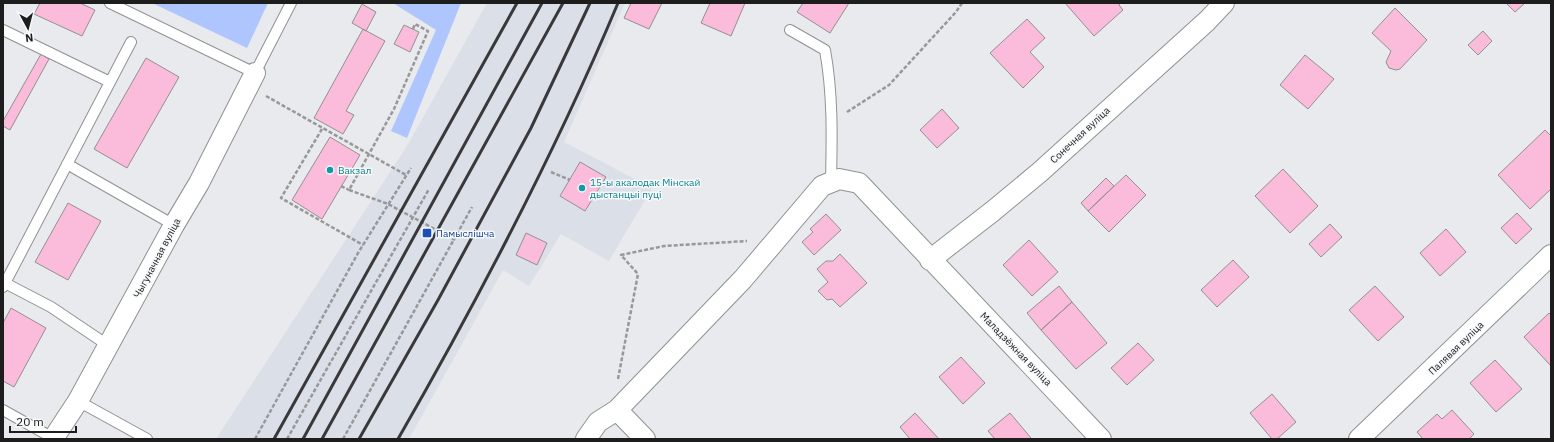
<svg xmlns="http://www.w3.org/2000/svg" width="1554" height="442" font-family="'IBM Plex Sans',sans-serif">
<style>
.built{fill:#dbdfe8}
.green{fill:#aec6fd}
.building{fill:#fbbbdb;stroke:#939091}
.lines{fill:none;stroke-linecap:round;stroke-linejoin:round}
.service-casing{stroke:#909193;stroke-width:12}
.minor-casing{stroke:#909193;stroke-width:22}
.path{stroke:#98989b;stroke-width:2.5;stroke-dasharray:4 2;stroke-linecap:butt}
.service{stroke:#fff;stroke-width:10}
.minor{stroke:#fff;stroke-width:20}
.rail{stroke:#39393b;stroke-width:3}
.culture-dot{fill:#0f9aa8;stroke:#f6f8fa;stroke-width:1.5}
.transit-dot{fill:#1a4fb4;stroke:#f6f8fa;stroke-width:1.5}
.labels{text-anchor:middle;dominant-baseline:central;stroke-width:3;stroke-linejoin:round;paint-order:stroke}
.street-label{font-size:10px;fill:#1d1d1e;stroke:#f6f8fa}
.culture-label{font-size:10px;fill:#0d838f;stroke:#f6f8fa;text-anchor:start}
.transit-label{font-size:10px;fill:#164399;stroke:#f6f8fa;text-anchor:start}
</style>
<rect width="100%" height="100%" fill="#e9eaed"/>
<path class="built" d="M487 3H625L564 142 652 188 609 261 561 234 529 286 503 270 409 439H216L407 146Z"/>
<path class="green" d="M152 3H268L247 48Z
M393 3H461L407 138 391 131 436 30Z"/>
<path class="building" d="M40 3H80L95 10 82 36 34 14Z
M631 3H662L649 29 624 18Z
M710 3H745L731 36 701 23Z
M803 3H849L830 33 797 12Z
M1065 3H1120L1119 5 1123 10 1094 36Z
M1506 3H1525L1515 12Z
M362 4 376 12 366 31 352 23Z
M1395 8 1427 40 1400 69 1396 70 1389 68 1386 62 1391 51 1372 33Z
M1027 19 1045 38 1030 52 1044 67 1023 88 990 53Z
M404 25 419 32 410 52 394 44Z
M363 29 385 41 346 111 354 115 343 134 314 118Z
M1483 31 1492 41 1478 55 1468 45Z
M41 54 49 59 10 130 3 126V121Z
M1305 55 1334 79 1308 109 1280 85Z
M146 58 179 77 127 168 94 149Z
M942 109 959 128 937 148 920 130Z
M1545 130 1551 136V189L1530 209 1498 175Z
M330 137 360 155 322 219 292 200Z
M580 162 606 177 585 211 560 196Z
M1283 169 1318 206 1290 233 1255 196Z
M1126 175 1146 195 1109 232 1088 211Z
M1106 178 1114 186 1088 211 1081 203Z
M68 203 101 221 68 280 35 262Z
M1517 213 1532 229 1516 244 1501 228Z
M826 214 841 230 814 255 802 242 813 232 810 229Z
M1330 224 1342 237 1321 257 1309 244Z
M1446 229 1466 252 1440 276 1420 253Z
M526 233 547 243 537 265 516 255Z
M1029 240 1058 272 1032 296 1003 265Z
M840 254 867 283 840 307 832 299 827 300 818 291 828 282 817 269 826 261H833Z
M1233 260 1249 277 1217 307 1201 290Z
M1059 286 1072 302 1041 330 1027 313Z
M1375 286 1404 317 1378 341 1349 310Z
M1072 302 1107 343 1076 369 1041 330Z
M11 308 46 328 14 387 3 381V323Z
M1549 313 1551 315V366L1524 337Z
M1138 343 1154 360 1127 385 1111 368Z
M961 357 985 383 963 404 939 377Z
M1495 360 1522 389 1496 412 1470 383Z
M1272 394 1296 422 1277 439H1272L1250 413Z
M1452 410 1474 434 1469 439H1423L1417 432 1437 414 1442 419Z
M915 413 939 439H910L900 427Z
M1010 413 1031 438 1029 439H995L988 431Z"/>
<g class="lines">
<defs>
<path id="service" d="M110 3 255 73 291 3
M3 30 110 82
M790 30 825 50C833 94 832 137 831 182
M67 164 174 225
M5 283 51 307 109 346
M3 287 131 42
M78 401 147 439
M3 410 53 438"/>
<path id="minor" d="M930 260 993 211 1040 172 1207 21 1224 3
M617 410 645 439
M53 439 78 401 174 225 199 183 255 73
M586 439 598 422 617 410 743 279 822 186 839 179 859 183 1101 439
M1359 439 1551 255"/>
</defs>
<use href="#service" class="service-casing"/>
<use href="#minor" class="minor-casing"/>
<path class="path" d="M413 29 415 24 428 31 394 109 349 190 388 204 455 240
M266 96 406 175
M847 112 889 85 956 12 962 3
M322 129 281 198 363 245
M551 172 570 180
M341 186 349 190
M618 379 638 274 621 255 664 246 747 241
M255 439 358 253 411 168
M287 439 429 189
M343 439 472 207"/>
<use href="#service" class="service"/>
<use href="#minor" class="minor"/>
<path class="rail" d="M274 439 517 3
M303 439 542 3
M322 439 563 3
M359 439 438 300 531 128 590 3
M398 439C479 298 555 153 618 3"/>
</g>
<g class="culture-dot">
<circle cx="330" cy="170" r="4"/>
<circle cx="582" cy="188" r="4"/>
</g>
<rect class="transit-dot" x="422" y="228" width="10" height="10" rx="2"/>
<g class="labels">
<g class="street-label">
<text transform="translate(1080 135) rotate(-43)">Сонечная вуліца</text>
<text transform="translate(157 258) rotate(-62)">Чыгуначная вуліца</text>
<text transform="translate(1456 348) rotate(-44)">Палявая вуліца</text>
<text transform="translate(1016 349) rotate(46)">Маладзёжная вуліца</text>
</g>
<g class="culture-label">
<text x="338" y="170">Вакзал</text>
<text x="590" y="182">15-ы акалодак Мінскай<tspan x="590" dy="12">дыстанцыі пуці</tspan></text>
</g>
<g class="transit-label">
<text x="436" y="233">Памыслішча</text>
</g>
</g>
<rect width="1554" height="442" fill="none" stroke="#1d1d1e" stroke-width="8"/>
<g transform="translate(28 28) rotate(173)" stroke="#f6f8fa" stroke-width="3" paint-order="stroke">
<path d="M0-3L7 15L0 10L-7 15Z" fill="#1d1d1e"/>
<text y="-6" font-size="11" font-weight="bold" text-anchor="middle" fill="#1d1d1e">N</text>
</g>
<path d="M10 426v6h66v-6" fill="none" stroke="#1d1d1e" stroke-width="2"/>
<text x="16" y="426" font-size="12" fill="#1d1d1e" stroke="#f6f8fa" stroke-width="3" paint-order="stroke">20 m</text>
</svg>
